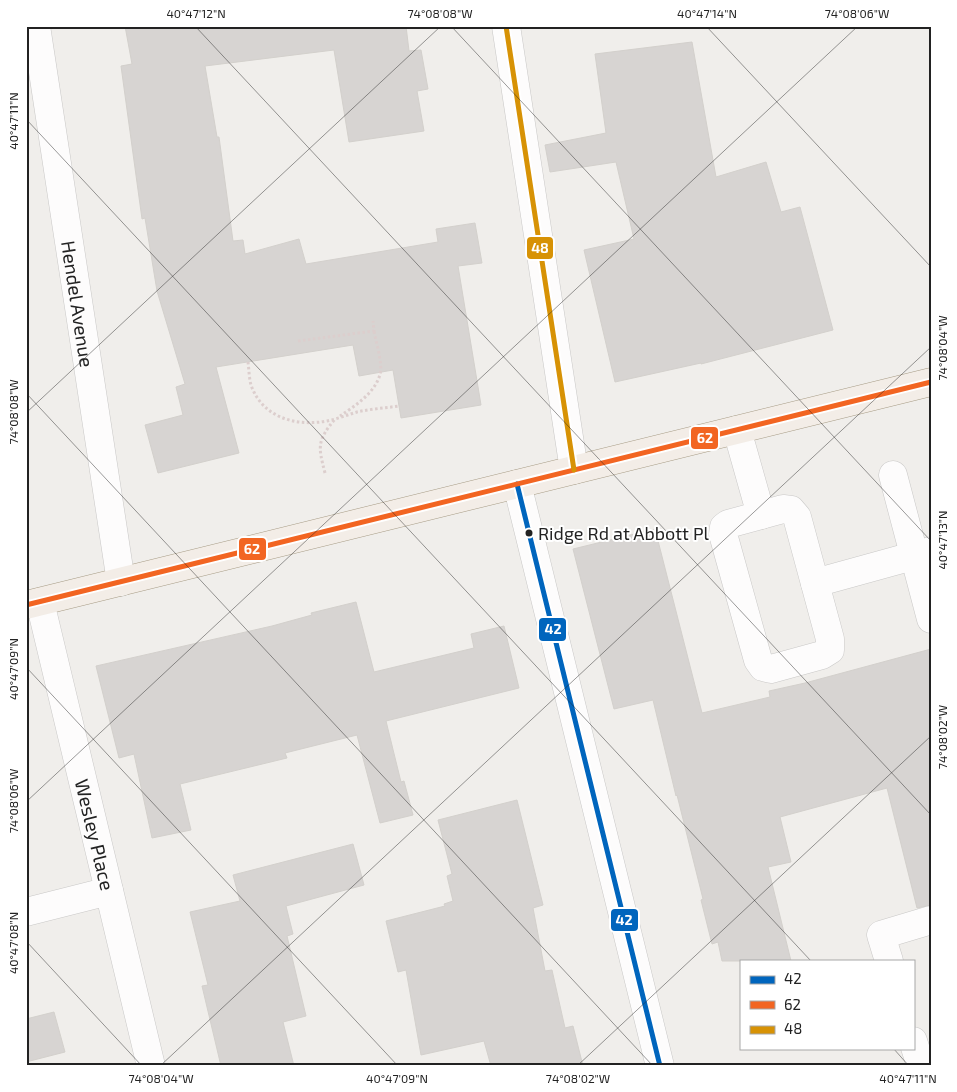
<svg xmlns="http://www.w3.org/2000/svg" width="957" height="1092" font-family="'Exo 2',sans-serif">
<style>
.building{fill:#d7d4d2;stroke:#d3d0cc}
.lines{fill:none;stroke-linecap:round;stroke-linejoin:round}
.minor-casing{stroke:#c9c8c7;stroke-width:29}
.major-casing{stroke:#a79c86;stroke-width:29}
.path{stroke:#dccecd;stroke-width:3;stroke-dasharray:2.5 2.5;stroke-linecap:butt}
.minor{stroke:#fdfcfc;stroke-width:28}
.major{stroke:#f3ede7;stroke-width:28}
.bus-1-casing{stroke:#fff;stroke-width:9}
.bus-2-casing{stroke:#fff;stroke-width:9}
.bus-3-casing{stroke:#fff;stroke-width:9}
.bus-1{stroke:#0065bd;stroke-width:5}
.bus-2{stroke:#f26522;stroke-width:5}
.bus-3{stroke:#d79205;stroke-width:5}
.ticks{fill:none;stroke:#222;stroke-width:1;stroke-opacity:0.45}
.bus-dot{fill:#222;stroke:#fff;stroke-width:2}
.labels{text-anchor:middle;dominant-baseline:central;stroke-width:4;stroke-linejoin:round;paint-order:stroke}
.bus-label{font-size:18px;fill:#222;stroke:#fff;text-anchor:start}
.street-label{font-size:19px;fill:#222;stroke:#fff}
.line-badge{stroke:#fff;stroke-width:2}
.badge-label{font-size:14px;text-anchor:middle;font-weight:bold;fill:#fff}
.neatline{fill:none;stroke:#222;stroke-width:2}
.ticks-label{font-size:12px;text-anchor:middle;fill:#222}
</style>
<rect width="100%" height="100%" fill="#f0eeeb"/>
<path class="building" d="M125 26H406L409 51 421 50 428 89 417 91 424 131 349 142 334 50 205 66 217 137H219L233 241 243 240 245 254 299 239 306 264 438 242 436 229 475 223 482 263 458 266 481 405 401 418 393 370 359 376 353 345 216 367 239 453 158 473 145 425 183 415 176 387 185 384 157 291 145 218 142 219 121 66 132 64Z
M692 42 716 177 766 162 781 212 800 207 833 330 701 364V363L615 382 584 250 634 239 616 162 550 172 545 145 606 133 595 54Z
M655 529 702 713 770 697 769 691 805 683 931 649V905L917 908 887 788 780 817 791 862 768 867 791 961H722L718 942 712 944 701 900 703 899 677 795 676 796 653 700 614 709 573 549Z
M356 602 374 672 474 648 471 634 504 626 519 688 386 721 401 782 404 781 413 815 380 823 357 735 285 753 287 758 180 784 191 830 152 838 134 754 119 758 96 666 272 626 312 615 311 613Z
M517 800 543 905 533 908 545 971 552 970 565 1028 573 1026 583 1066H491L484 1041 421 1055 406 970 398 972 386 921 445 906 444 904 453 901 447 876 452 874 438 820Z
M353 844 364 885 286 906 293 934 287 936 306 1016 283 1022 294 1066H221L202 986 208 985 190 912 240 901 233 875Z
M54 1012 65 1052 26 1062V1019Z"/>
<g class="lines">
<defs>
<g id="minor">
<path id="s1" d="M36 26 121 582"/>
<path d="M506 26 574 470"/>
<path d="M737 430 761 515"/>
<path d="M893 475 931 619"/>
<path d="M517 484 660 1066"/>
<path d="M783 509 791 510 797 517 830 639V650L822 655 771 669 763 667 758 660 723 534 724 527 728 524Z"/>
<path d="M815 583 931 551"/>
<path id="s2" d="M40 602 151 1066"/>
<path d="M26 912 109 891"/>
<path d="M889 961 881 935 931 920"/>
<path d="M913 1041 921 1066"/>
</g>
<path id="major" d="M26 605 931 382"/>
</defs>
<use href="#minor" class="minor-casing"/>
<use href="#major" class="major-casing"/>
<path class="path" d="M298 341 374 331 373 321
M248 362C249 369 249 378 251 385 262 417 295 427 327 421 337 419 347 415 357 412 370 409 385 408 399 406
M340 416C355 406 376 392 380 374 383 364 376 342 374 331
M325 473C318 446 317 441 335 419"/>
<use href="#minor" class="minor"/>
<use href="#major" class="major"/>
<defs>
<path id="bus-1" d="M517 484 660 1066"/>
<path id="bus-2" d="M26 605 931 382"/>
<path id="bus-3" d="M506 26 574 470"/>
</defs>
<use href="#bus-1" class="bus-1-casing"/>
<use href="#bus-2" class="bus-2-casing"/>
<use href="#bus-3" class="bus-3-casing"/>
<use href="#bus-1" class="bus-1"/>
<use href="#bus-2" class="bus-2"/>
<use href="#bus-3" class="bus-3"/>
</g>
<path class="ticks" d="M195 26 931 815M451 26 931 541M706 26 931 267M26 119 811 961M26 393 653 1066M26 413 441 26M26 667 398 1066M26 802 858 26M26 941 142 1066M893 1048 909 1066M160 1066 931 347M577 1066 931 736"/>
<circle class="bus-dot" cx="529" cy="533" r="4.5"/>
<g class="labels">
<g class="bus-label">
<text x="538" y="533">Ridge Rd at Abbott Pl</text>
</g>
<g class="street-label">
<text stroke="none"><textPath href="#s1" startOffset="281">Hendel Avenue</textPath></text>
<text stroke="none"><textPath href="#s2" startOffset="239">Wesley Place</textPath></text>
</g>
</g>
<g class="line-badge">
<rect x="526" y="236" width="28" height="24" rx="5" fill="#d79205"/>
<rect x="690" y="426" width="29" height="24" rx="5" fill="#f26522"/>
<rect x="238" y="537" width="29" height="24" rx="5" fill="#f26522"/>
<rect x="538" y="617" width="29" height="25" rx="5" fill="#0065bd"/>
<rect x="610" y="908" width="29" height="24" rx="5" fill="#0065bd"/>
</g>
<g class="badge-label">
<text x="540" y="253">48</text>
<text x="705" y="443">62</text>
<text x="252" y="554">62</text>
<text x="553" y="634">42</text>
<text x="624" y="925">42</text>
</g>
<rect width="957" height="1092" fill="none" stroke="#ffffff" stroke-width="55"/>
<rect x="740" y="960" width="175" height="90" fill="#ffffff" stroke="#a7a7a7"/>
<rect x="750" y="976" width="25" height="8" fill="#0065bd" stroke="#a7a7a7"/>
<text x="784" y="984" font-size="15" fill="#222222">42</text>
<rect x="750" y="1001" width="25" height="8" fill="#f26522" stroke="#a7a7a7"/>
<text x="784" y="1010" font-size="15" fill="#222222">62</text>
<rect x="750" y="1026" width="25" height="8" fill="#d79205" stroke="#a7a7a7"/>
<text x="784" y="1034" font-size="15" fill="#222222">48</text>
<rect x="28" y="28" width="902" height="1036" class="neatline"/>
<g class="ticks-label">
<text x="196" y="18">40°47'12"N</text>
<text x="440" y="18">74°08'08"W</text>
<text x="707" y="18">40°47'14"N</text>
<text x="857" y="18">74°08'06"W</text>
<text transform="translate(14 121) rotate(-90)" y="4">40°47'11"N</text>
<text transform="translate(943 348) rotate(-90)" y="4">74°08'04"W</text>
<text transform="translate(14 412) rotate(-90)" y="4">74°08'08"W</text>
<text transform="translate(943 540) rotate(-90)" y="4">40°47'13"N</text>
<text transform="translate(14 669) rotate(-90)" y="4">40°47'09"N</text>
<text transform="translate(943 737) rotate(-90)" y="4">74°08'02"W</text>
<text transform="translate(14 801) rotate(-90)" y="4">74°08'06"W</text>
<text transform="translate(14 943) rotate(-90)" y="4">40°47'08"N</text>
<text x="161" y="1083">74°08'04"W</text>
<text x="397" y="1083">40°47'09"N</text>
<text x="578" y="1083">74°08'02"W</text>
<text x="908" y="1083">40°47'11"N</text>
</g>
</svg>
